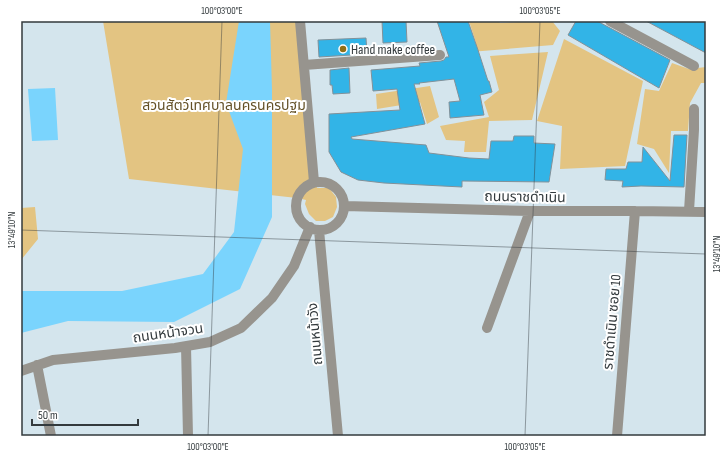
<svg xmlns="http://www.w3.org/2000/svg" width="727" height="457" font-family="'Sofia Sans Condensed','Noto Sans Thai',sans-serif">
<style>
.green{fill:#e3c482}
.water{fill:#7ad4fd}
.building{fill:#32b4e7;stroke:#829199}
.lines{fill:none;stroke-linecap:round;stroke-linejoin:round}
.minor{stroke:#97948e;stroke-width:10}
.ticks{fill:none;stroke:#333a3d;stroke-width:1;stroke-opacity:0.45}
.poi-dot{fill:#916f15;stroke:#fff;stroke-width:1.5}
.labels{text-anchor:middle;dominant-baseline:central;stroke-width:4;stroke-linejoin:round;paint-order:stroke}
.poi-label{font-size:14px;fill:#333a3d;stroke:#fff;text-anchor:start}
.park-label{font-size:14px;fill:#635026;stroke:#fff}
.street-label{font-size:14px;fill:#333a3d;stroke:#fff}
.neatline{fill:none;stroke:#333a3d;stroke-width:1.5}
.ticks-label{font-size:10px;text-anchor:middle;fill:#333a3d}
</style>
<rect width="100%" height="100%" fill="#d4e5ed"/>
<path class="green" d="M103 21H301L317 188H329L336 197 337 207 333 217 325 221H316L309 214 305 204 306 200 297 198 129 179Z
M469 21H499L500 23 519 22V21H552L560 31 553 45 470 52 468 46 476 43Z
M564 39 643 81 625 166 560 169 562 126 537 121Z
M548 52 532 120 489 121 486 152H464L465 141 446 140 440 126 489 117 484 102 499 90 490 56Z
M672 63 689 69 706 67V83H701L690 103 688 131H671L669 173 654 149 637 144 645 89 659 91Z
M430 86 439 117 427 124 420 102 377 109 376 94Z
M35 207 38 239 21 260V208Z"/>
<path class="water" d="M239 21H270L272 90V217L240 289 174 322 68 321 21 333V291H122L203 274 234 232 243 149 226 103Z
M55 88 58 140 32 141 28 89Z"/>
<path class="building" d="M382 21H406L407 42 383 43Z
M437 21H468L478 50 488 81H489L492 92 480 95 484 115 450 118 449 102 460 101 454 79 419 83 420 84H414L425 124 351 137 352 139 426 145 429 153 469 158 489 159 491 141H513L514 136H534V143L555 144 549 182 462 181V187L384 183 358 180 341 172 329 152V114L400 110 397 89 373 91 371 70 420 66 419 63 441 61 444 60 446 57H449Z
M576 21H597L670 60 659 88 568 35Z
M646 21H706V53Z
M366 38 367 54 319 57 318 40Z
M349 68 350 93 333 94 332 85H330V70Z
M674 135H687L684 187 641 186 622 187 623 181 605 180 606 169H626L628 162H642L643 147 670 181Z"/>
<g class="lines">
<path class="minor" d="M300 21 314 182
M610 21 694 66
M304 65 440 55
M296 206a24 24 0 1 1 48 0a24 24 0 1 1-48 0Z
M345 206 530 211H635L706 212
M689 211 694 130V109
M319 230 338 436
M487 328 530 211
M186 346 188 436
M37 365 51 436
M21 371 53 360 175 348 210 342 241 328 272 298 294 266 310 227
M617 436 635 211"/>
</g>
<path class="ticks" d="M21 230 706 254M208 436 222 21M525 436 540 21"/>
<circle class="poi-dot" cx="343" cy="49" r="4"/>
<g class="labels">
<g class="poi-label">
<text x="351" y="49">Hand make coffee</text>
</g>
<g class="park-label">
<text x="224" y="105">สวนสัตว์เทศบาลนครนครปฐม</text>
</g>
<g class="street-label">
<text transform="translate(525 197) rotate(1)">ถนนราชดำเนิน</text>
<text transform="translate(612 322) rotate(-85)">ราชดำเนิน ซอย 10</text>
<text transform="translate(168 333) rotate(-8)">ถนนหน้าจวน</text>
<text transform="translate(315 334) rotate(-95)">ถนนหน้าวัง</text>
</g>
</g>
<rect width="727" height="457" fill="none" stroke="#ffffff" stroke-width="44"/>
<path d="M32 419v6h106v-6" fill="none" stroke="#333a3d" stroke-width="2"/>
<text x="38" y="419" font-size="12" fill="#333a3d" stroke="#ffffff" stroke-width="3" paint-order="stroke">50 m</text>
<rect x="22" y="22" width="683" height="413" class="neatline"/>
<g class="ticks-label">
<text x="222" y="14">100°03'00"E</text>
<text x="540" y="14">100°03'05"E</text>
<text transform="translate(11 230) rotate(-90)" y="4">13°49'10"N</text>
<text transform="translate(716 254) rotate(-90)" y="4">13°49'10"N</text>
<text x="208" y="450">100°03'00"E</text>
<text x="525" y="450">100°03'05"E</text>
</g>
</svg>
